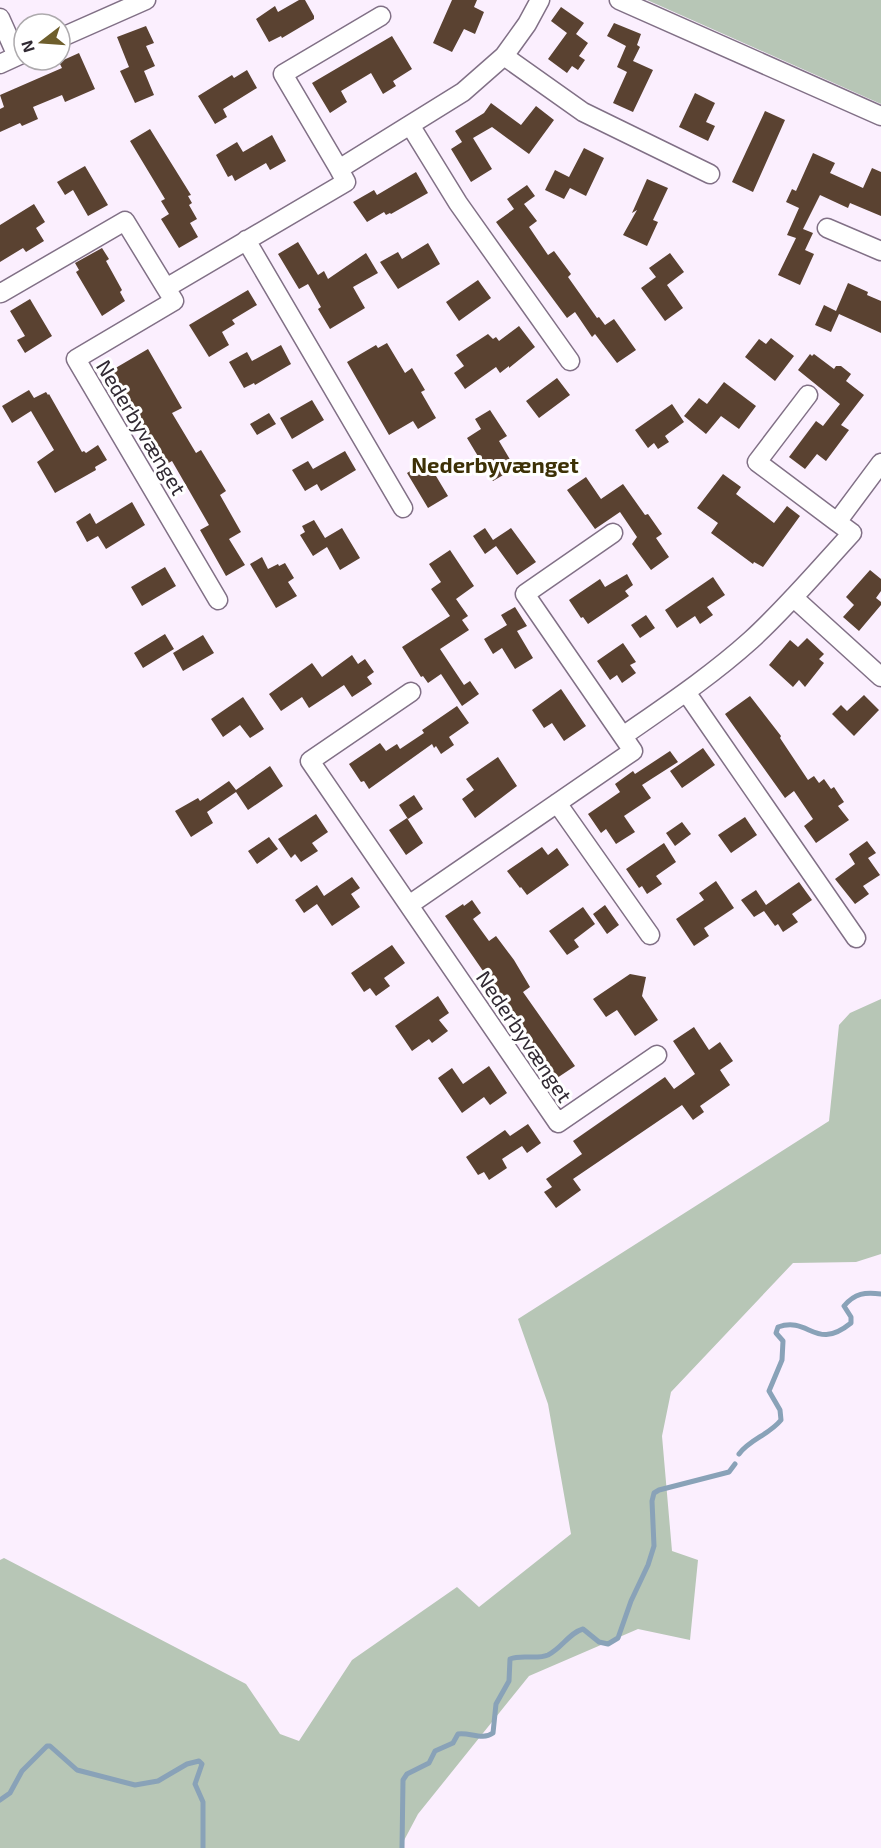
<svg xmlns="http://www.w3.org/2000/svg" width="881" height="1848" font-family="'Exo 2',sans-serif">
<style>
.green{fill:#b7c6b6}
.lines{fill:none;stroke-linecap:round;stroke-linejoin:round}
.stream{stroke:#89a2b8;stroke-width:5}
.building{fill:#5a4231}
.minor-casing{stroke:#817086;stroke-width:21}
.minor{stroke:#fff;stroke-width:18}
.labels{text-anchor:middle;dominant-baseline:central;stroke-width:6;stroke-linejoin:round;paint-order:stroke}
.street-label{font-size:21px;fill:#312a33;stroke:#fff}
.neighbourhood-label{font-size:22px;font-weight:bold;fill:#3d3106;stroke:#fff}
</style>
<rect width="100%" height="100%" fill="#fbeffe"/>
<path class="green" d="M647 0H881V104Z
M881 999V1254L856 1262 793 1263 671 1392 662 1436 672 1551 698 1560 690 1640 638 1629 529 1676 418 1814 400 1848H0V1560L4 1558 246 1684 280 1734 299 1741 352 1660 457 1587 479 1607 571 1534 548 1404 518 1319 829 1121 839 1025 850 1013Z"/>
<g class="lines">
<path class="stream" d="M739 1454C750 1439 769 1435 781 1420L780 1410 769 1391 782 1360 783 1341 776 1333 778 1327C810 1316 815 1352 851 1323V1317L844 1306C855 1293 865 1292 881 1294
M0 1800 10 1793 22 1771 47 1746H50L77 1770 135 1785 158 1781 187 1764 199 1761 202 1764 195 1784 203 1802V1848
M402 1848 403 1780 407 1774 429 1763 435 1751 453 1743 458 1734C470 1732 482 1741 493 1733L496 1704 509 1681 510 1659C522 1654 536 1660 548 1655 562 1648 569 1633 583 1629L599 1642 608 1644 618 1638 631 1601 648 1565 654 1546 652 1501 654 1493 659 1490 729 1472 735 1464"/>
</g>
<path class="building" d="M299 0H305L314 16V19L282 38 281 36 269 42 256 19 275 6 278 12Z
M452 0H477L474 7 484 12 475 34 464 29 452 52 433 43Z
M561 7 584 23 576 34 588 43 579 56 585 60 578 70 572 66 567 73 548 59 567 33 551 21Z
M614 23 641 34 637 45 640 47 633 61 653 70 633 112 613 103 627 72 617 67 626 46 607 36Z
M146 26 154 43 146 46 155 66 144 71 154 95 135 103 120 71 129 67 117 37Z
M392 36 412 69 393 81 396 86 383 94 371 73 341 91 347 102 330 113 312 83Z
M79 53 95 89 65 102 62 95 33 107 38 119 22 126 20 123 0 132V109L4 107 0 95 62 68 59 62Z
M247 70 257 88 223 109 227 117 215 124 198 96 232 75 234 78Z
M695 93 715 103 706 122 715 126 708 141 679 127Z
M491 103 521 125 536 106 554 120 529 154 492 127 473 138 492 169 471 182 451 149 462 142 455 131 484 113Z
M765 111 785 120 753 192 732 182Z
M150 129 191 195 188 196 192 203 189 205 197 219 190 223 198 237 179 248 161 219 169 214 161 201 165 199 130 141Z
M272 135 286 161 270 170 266 163 235 181 232 175 228 177 216 155 219 153 237 142 243 152Z
M584 148 604 158 586 196 570 188 564 199 545 190 555 170 569 177Z
M813 153 835 163 830 173 863 188 872 168 881 172V216L850 203 848 208 820 195 803 229 813 233 805 250 814 254 800 285 778 275 796 238 787 235 799 208 786 202 792 189 796 191Z
M85 166 108 205 88 216 73 190 65 195 57 182Z
M416 172 428 193 391 214 390 213 386 215 384 212 367 222 353 202 374 190 377 195Z
M647 179 668 188 653 220 658 222 647 246 623 235 637 210 632 213Z
M527 185 535 196 524 204 537 221 529 227 548 255 554 251 571 274 568 277 597 318 599 317 605 325 614 319 636 350 617 363 595 334 592 337 575 312 567 318 496 222 514 209 507 199Z
M34 204 45 222 36 228 44 241 26 252 23 248 0 262V225Z
M298 242 318 275 324 271 328 279 366 253 378 273 353 287 365 308 330 329 318 309 321 307 308 284 299 289 278 254Z
M428 243 440 264 398 289 380 262 398 252 402 259Z
M102 248 109 259 106 261 122 290 120 292 125 301 102 316 76 272 79 270 75 263Z
M670 253 684 272 667 285 683 308 665 321 641 288 656 277 649 268Z
M478 280 491 298 459 321 446 302Z
M848 283 868 292 867 295 881 301V333L839 314 831 332 815 325 824 305 836 311Z
M248 290 257 305 232 320 235 324 222 332 229 345 209 357 189 325Z
M30 299 52 336 25 353 17 340 25 336 10 311Z
M519 326 535 347 509 368V366L500 373 496 367 465 389 454 373 464 366 456 355 488 334 493 339 496 337 499 341Z
M771 338 794 356 775 381 745 357 759 339 766 344Z
M387 343 405 373 412 368 425 390 421 392 436 418 418 429 413 421 389 435 347 362 376 345 378 348Z
M281 345 291 364 255 385 254 383 244 388 229 362 247 352 252 361Z
M148 349 182 408 172 413 196 453 201 450 226 491 220 495 241 532 229 539 245 565 226 576 200 530 209 525 172 461 163 466 107 373Z
M810 354 812 356 814 354 834 369 836 366H841L851 374 846 381 864 395 841 425 849 430 826 461 817 454 805 469 789 457 816 421 823 426 840 404 798 370Z
M557 378 570 395 539 418 526 401Z
M724 382 756 406 739 429 721 416 706 434 684 416 699 398 707 404Z
M29 390 34 398 46 392 48 395 49 394 82 452 84 451 86 453 98 445 107 460 95 467 96 470 55 493 37 462 54 450 31 411 12 423 2 406Z
M312 400 324 420 292 439 280 418Z
M672 404 684 422 665 436 669 442 658 449 654 443 648 448 635 430Z
M490 410 507 436 499 441 515 468 493 481 467 438 481 429 475 419Z
M269 413 276 424 257 435 250 424Z
M345 451 356 470 321 491 317 484 305 491 292 470 308 461 313 469Z
M427 461 448 496 428 508 407 473Z
M723 474 741 487 736 494 774 523 787 506 800 516 763 567 754 562 753 564 711 533 718 523 697 508Z
M586 477 601 499 623 484 645 515 648 514 662 534 656 538 669 557 651 570 632 544 637 537 620 512 595 529 567 490Z
M132 502 145 525 106 549 98 536 87 542 76 522 90 513 96 524Z
M314 520 325 538 342 528 360 558 340 570 327 547 313 556 300 535 305 532 302 526Z
M485 528 493 540 511 528 536 562 517 575 496 546 485 554 473 536Z
M450 550 474 586 456 599 468 616 462 620 469 630 440 649 464 685 470 681 479 694 462 706 441 674 428 683 423 676 421 677 402 647 450 616 431 589 441 582 429 564Z
M262 557 268 569 278 564 279 566 285 563 294 578 288 582 297 596 276 608 250 564Z
M165 567 176 586 142 606 131 587Z
M870 570 881 579V591L876 598 881 602V605L859 631 843 617 854 605 846 597Z
M627 574 633 585 625 591 629 596 588 624 583 617 581 618 569 600 600 579 605 587Z
M713 577 725 595 707 607 713 615 700 624 695 616 677 628 665 610Z
M515 607 527 626 517 631 533 658 515 669 502 648 493 654 484 639 507 625 501 615Z
M646 615 655 628 640 638 631 625Z
M165 634 174 649 143 668 134 653Z
M203 635 214 653 183 671 173 653Z
M807 638 824 654 819 659 824 663 805 687 799 680 793 687 769 665 790 640 798 647Z
M623 643 636 662 630 665 636 673 622 683 617 675 610 680 597 661Z
M352 655 358 664 365 659 374 672 367 677 372 684 352 697 344 685 309 708 302 697 281 711 269 694 312 663 322 677Z
M561 689 586 726 564 741 552 723 544 728 532 710Z
M864 695 879 710 854 736 832 714 841 705 847 711Z
M750 696 781 736 780 738 808 780 814 776 819 783 824 779 831 789 834 787 844 802 838 806 849 820 816 843 804 826 813 819 794 791 785 798 725 714Z
M243 697 264 729 250 738 240 725 223 737 211 719Z
M457 706 469 723 449 737 454 745 441 754 436 746 434 748 432 744 369 789 364 781 361 782 349 764 380 743 386 751 397 744 400 749 424 733 422 730Z
M703 748 715 765 682 788 670 771Z
M670 751 678 762 642 785 651 798 624 816 635 832 616 844 606 829 601 833 588 814 620 792 615 784 633 771 635 774Z
M498 757 517 786 475 818 462 799 474 790 466 779Z
M270 766 283 786 248 810 236 792 207 812 213 823 191 837 175 811 198 798 200 801 229 781 236 790Z
M414 795 423 809 408 819 399 805Z
M316 814 328 832 312 843 318 851 301 862 295 854 291 858 278 839Z
M745 817 757 835 731 853 718 835Z
M407 818 423 843 406 855 389 830Z
M682 822 691 834 675 846 666 833Z
M269 837 278 849 257 864 248 851Z
M867 841 876 853 868 858 880 875 863 886 869 894 855 904 835 879 855 864 849 854Z
M664 843 676 862 656 876 662 884 647 894 642 886 639 888 626 869Z
M542 847 548 855 557 848 569 865 527 895 521 887 520 888 507 871Z
M352 877 360 888 351 894 360 907 332 926 317 904 304 913 295 900 317 885 324 896Z
M716 881 734 908 704 928 709 936 694 946 676 919 704 900 699 893Z
M799 882 812 900 792 914 798 922 783 932 778 924 775 926 764 911 754 917 741 900 756 890 766 905Z
M472 900 481 913 473 919 489 941 496 936 514 960 530 987 523 992 575 1066 557 1078 445 916 463 904 464 906Z
M605 905 619 925 607 934 593 914Z
M583 907 595 924 574 940 579 947 567 955 549 931Z
M392 945 405 963 384 978 390 986 376 996 370 988 364 992 351 973Z
M630 974 646 977 642 996 658 1020 635 1036 617 1010 606 1017 593 999Z
M438 996 449 1013 439 1020 448 1031 432 1043 429 1039 412 1051 395 1026Z
M694 1027 709 1050 720 1042 733 1061 720 1070 730 1085 700 1106 704 1112 693 1120 682 1105 573 1179 581 1190 556 1208 544 1192 552 1187 546 1179 582 1154 573 1141 665 1077 674 1089 695 1074 673 1041Z
M489 1066 507 1093 490 1105 484 1097 462 1113 438 1078 452 1068 463 1084Z
M528 1124 541 1143 527 1153 522 1146 502 1159 507 1168 489 1180 484 1172 478 1175 466 1157 505 1130 510 1136Z"/>
<g class="lines">
<defs>
<path id="minor" d="M619 0 881 116
M0 18 17 56
M60 38 146 0
M504 56 583 112 710 174
M0 64 24 53
M410 125 458 203 570 361
M339 169 283 74 381 16
M827 228 881 251
M246 240 403 508
M166 288 174 301 76 359 218 600
M0 292 1 293 125 221 166 288 346 182 339 169 463 92 504 56 527 24 540 0
M808 395 757 462 837 522
M794 598 881 677
M411 692 310 761 558 1123 657 1055
M686 692 856 938
M623 736C666 706 711 676 751 640 787 607 819 569 852 533L837 522 881 463
M557 803 650 935
M409 905 633 751 525 594 613 533"/>
</defs>
<use href="#minor" class="minor-casing"/>
<use href="#minor" class="minor"/>
</g>
<g class="labels">
<g class="street-label">
<text transform="translate(142 427) rotate(59)">Nederbyvænget</text>
<text transform="translate(525 1036) rotate(56)">Nederbyvænget</text>
</g>
<g class="neighbourhood-label">
<text x="495" y="464">Nederbyvænget</text>
</g>
</g>
<g transform="translate(42 42) rotate(253)"><circle r="28" fill="#ffffff" stroke="#adaaad" stroke-width="1.5"/>
<path d="M0-4.5L10 22L0 15L-10 22Z" fill="#6e5e2c"/>
<text y="-9" font-size="16" font-weight="bold" text-anchor="middle" fill="#312a33">N</text>
</g>
</svg>
